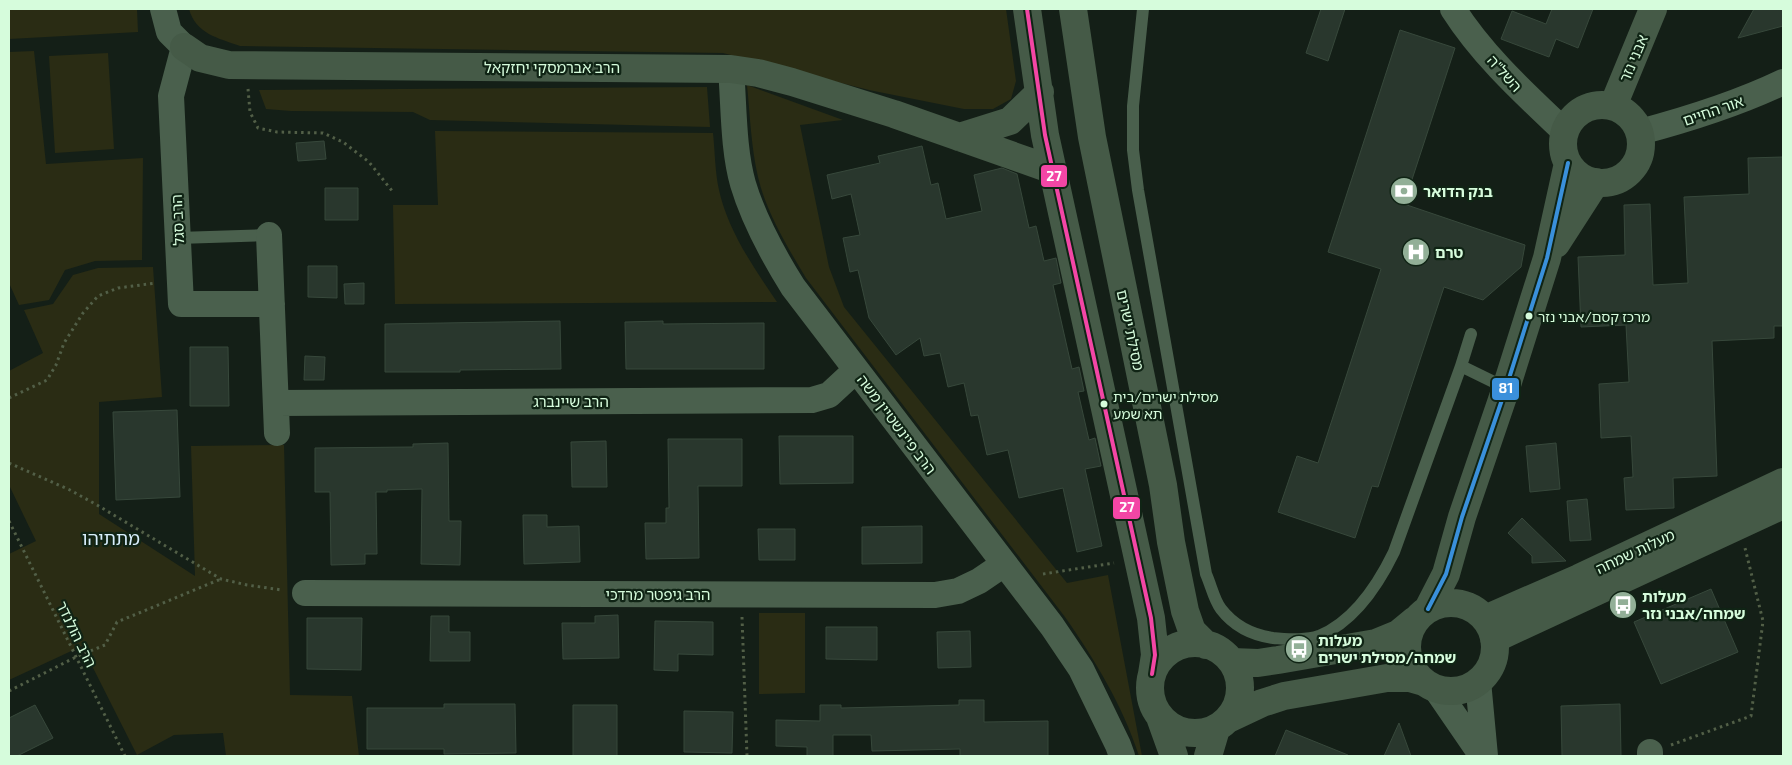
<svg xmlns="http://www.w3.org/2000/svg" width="1792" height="765" font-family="'Exo 2','Noto Sans Hebrew',sans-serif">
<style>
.green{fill:#2a2c14}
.building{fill:#29372d;stroke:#37483b}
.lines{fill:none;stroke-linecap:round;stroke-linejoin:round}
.path{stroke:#525f47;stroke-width:3;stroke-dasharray:2.5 4;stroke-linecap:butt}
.lane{stroke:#4a604d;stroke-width:12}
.street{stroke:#4a604d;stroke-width:26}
.secondary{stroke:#455a47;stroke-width:28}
.bus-1-casing{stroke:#102415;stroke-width:8}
.bus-2-casing{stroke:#102415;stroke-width:8}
.bus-1{stroke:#f346a5;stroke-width:4}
.bus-2{stroke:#3a90db;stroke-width:4}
.bus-dot{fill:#d6fcdc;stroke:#102415;stroke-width:2}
.labels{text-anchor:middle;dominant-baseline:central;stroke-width:4.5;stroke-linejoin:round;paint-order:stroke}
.bus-label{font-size:14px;fill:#d6fcdc;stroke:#102415;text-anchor:start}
.street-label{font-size:15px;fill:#d6fcdc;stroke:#102415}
.poi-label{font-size:15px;font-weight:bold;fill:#d6fcdc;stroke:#102415;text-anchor:start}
.quarter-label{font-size:18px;fill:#d8eefc;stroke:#102415}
.line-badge{stroke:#102415;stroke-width:2}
.badge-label{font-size:14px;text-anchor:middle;font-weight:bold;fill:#fff}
</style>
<rect width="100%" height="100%" fill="#141f17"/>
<path class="green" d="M9 9H137L138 32 9 39Z
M189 9H1006L1016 81 1011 99 993 109H964L869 90 723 53 240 46C218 38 196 34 189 9Z
M34 51 46 164 143 158 142 260 95 261 65 270 49 300 19 305 9 283V135L10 134 9 131V52Z
M108 53 114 149 55 153 49 56Z
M747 85 843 120 800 125 829 267 844 307 1067 583 1108 575 1142 756H1139C1123 706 1095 660 1065 617L806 278C788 248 766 212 758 177 751 147 750 115 747 85Z
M707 87 710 127 430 120 413 112 291 111 266 109 259 90Z
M435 131 713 133C715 152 715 172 719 190 728 231 754 268 777 302L395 304 393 205H438Z
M153 267 162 397 99 402V514L195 576 191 446 284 445 290 695 352 696 359 756H226L223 733 174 735 137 755 82 646 9 680V554L36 541 9 485V371L43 353 24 310 53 304 73 275 98 268Z
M759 613H805V693L759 694Z"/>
<path class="building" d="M1321 9H1345L1328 61 1306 53Z
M1552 9H1593L1578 48 1556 39 1549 57 1501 39 1512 11 1546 24Z
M1754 9H1783V26L1738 38Z
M1400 30 1455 48 1404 204 1525 245 1521 267 1483 300 1444 287 1378 487 1372 486 1355 538 1278 512 1297 456 1318 463 1381 269 1328 252Z
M324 141 326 159 298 161 296 143Z
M922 146 931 185 938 183 946 219 982 211 974 175 1002 168 1017 174 1029 228 1036 226 1044 261 1056 258 1061 283 1053 285 1072 369 1079 367 1084 391 1078 392 1089 440 1095 438 1101 466 1085 469 1102 546 1077 552 1063 488 1019 498 1008 450 987 455 978 415 971 416 964 383 948 387 940 353 924 356 920 338 896 355 869 318 858 270 850 272 843 238 860 235 851 194 832 199 827 175 880 163 878 156Z
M1783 157V326H1774V338L1712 341 1717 476 1673 478 1674 508 1626 510 1624 478 1633 477 1631 436 1601 438 1599 384 1629 382 1626 325 1581 327 1578 257 1625 255 1624 205 1650 204 1653 285 1688 283 1684 197 1749 194 1748 158Z
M325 188H358V220H325Z
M308 266H337V298L308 297Z
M364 283V304H345L344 284Z
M560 321 561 369 460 370V372H385V324Z
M663 321V324L764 323V369H626L625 322Z
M190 347H228L229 406H190Z
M305 356 325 357 324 380H304Z
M177 410 180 497 116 500 113 412Z
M779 436H853V483L780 484Z
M668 439H742V486H698L699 558 646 559 645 523H666V508H669Z
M606 441 607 487H572L571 442Z
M448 443 449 521H461L460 565 421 564 422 489 387 490V492H376L377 554H365V564L331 565 330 492H315V448L413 447V444Z
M1556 443 1560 489 1530 492 1526 446Z
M1587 499 1591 540 1570 541 1567 501Z
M523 515H547V527L579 526 580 562 524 564Z
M1522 518 1566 561 1532 563V556L1508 533Z
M922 526V563L862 564V527Z
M758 529H795V560H759Z
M1711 589 1738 652 1661 684 1634 622Z
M618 615 619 658 563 659 562 623H595V616Z
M431 616H449V632H470V661H430Z
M307 618H362L361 670 307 669Z
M655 621 713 622V655L678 654V671L654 670Z
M826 627H877V660L826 659Z
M970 631 971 667 938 668 937 632Z
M959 700H984V722L1048 721V756H960V749L872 751 871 735H833V756H807V747L776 746V720L820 721V705H841V708L959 705Z
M444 704H515L516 753 444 754V749H367V708H444Z
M1620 704 1621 756H1562L1561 706Z
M35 705 53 738 17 756H9V718Z
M573 705H617V756H573Z
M684 711 733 712 732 753 684 752Z
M1399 723 1411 756H1384Z
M1286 730 1348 755V756H1275Z"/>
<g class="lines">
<path class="path" d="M248 89 250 112 258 128 277 132 323 133 343 142 369 162 393 192
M9 398 47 380 56 365 64 343 83 313 98 296 118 288 156 283
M9 463 70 490 97 505 221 579 247 585 282 590
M9 521 125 756
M1043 574 1114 563
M742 617 747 756
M9 691 76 657 105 645 117 622 221 579
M1671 745 1751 716 1763 621 1745 548"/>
<path class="lane" d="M1143 9 1133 106V150L1138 190 1206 574C1211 585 1214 600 1221 609 1234 626 1252 635 1273 638 1288 639 1305 641 1319 636 1355 621 1378 585 1394 552L1461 366 1506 388
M178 238 269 235
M1461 366 1471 334"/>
<path class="street" d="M163 9 169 32 184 47 171 96 181 304H272
M1453 9C1483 56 1524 93 1564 131
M731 69C734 106 733 149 743 184 754 221 773 255 793 287L1052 626 1081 669 1118 745 1122 756
M1640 132C1689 119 1737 104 1783 82
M269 235 277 433
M276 403 812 400 829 395 856 370
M305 593 935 595 958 591 979 581 1004 564
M1478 681 1485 756
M1436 689 1482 756
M1650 752V756"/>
<path class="secondary" d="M1027 9 1045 135 1151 618 1155 655 1152 674
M1073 9 1092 137 1163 485 1171 542 1185 611 1192 631 1206 645
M184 47 200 58 229 65 731 69 758 73 792 82 894 114 1053 170
M1563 144a39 39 0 1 1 78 0a39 39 0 1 1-78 0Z
M1613 106 1653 9
M959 137 1010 121 1040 92
M1556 244 1596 182
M1407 647a44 44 0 1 1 88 0a44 44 0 1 1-88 0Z
M1428 609 1446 574 1462 517 1506 388 1547 258 1568 163
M1485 619 1579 578 1783 482
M1494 639 1783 505
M1150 688a45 45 0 1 1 90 0a45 45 0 1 1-90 0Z
M1232 662 1258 663 1278 660 1376 643 1398 634 1415 620
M1160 717 1174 756
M1228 719 1262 703 1284 696 1387 678H1410L1424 682
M1208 756 1216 729"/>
<defs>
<path id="bus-1" d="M1027 9 1045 135 1151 618 1155 655 1152 674"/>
<path id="bus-2" d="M1428 609 1446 574 1462 517 1506 388 1547 258 1568 163"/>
</defs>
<use href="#bus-1" class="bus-1-casing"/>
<use href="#bus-2" class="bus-2-casing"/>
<use href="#bus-1" class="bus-1"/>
<use href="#bus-2" class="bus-2"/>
</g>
<defs>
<symbol id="bank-disc" viewBox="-11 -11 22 22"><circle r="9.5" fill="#92af97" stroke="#102415"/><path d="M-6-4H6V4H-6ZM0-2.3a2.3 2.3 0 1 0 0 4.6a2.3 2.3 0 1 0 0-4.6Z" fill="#fff"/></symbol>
<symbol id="hospital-disc" viewBox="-11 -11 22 22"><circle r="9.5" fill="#92af97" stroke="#102415"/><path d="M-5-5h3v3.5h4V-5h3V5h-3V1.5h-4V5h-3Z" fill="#fff"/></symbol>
<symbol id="bus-disc" viewBox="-11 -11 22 22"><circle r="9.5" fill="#92af97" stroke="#102415"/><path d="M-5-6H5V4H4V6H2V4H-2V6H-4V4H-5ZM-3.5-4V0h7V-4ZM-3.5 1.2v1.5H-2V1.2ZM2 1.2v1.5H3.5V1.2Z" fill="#fff"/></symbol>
</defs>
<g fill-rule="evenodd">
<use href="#bank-disc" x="1388" y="175" width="32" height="32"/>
<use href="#hospital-disc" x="1400" y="236" width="32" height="32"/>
<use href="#bus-disc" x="1607" y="589" width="32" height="32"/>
<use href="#bus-disc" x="1283" y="633" width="32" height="32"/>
</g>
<g class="bus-dot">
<circle cx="1529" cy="316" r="4.5"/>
<circle cx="1104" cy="404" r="4.5"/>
</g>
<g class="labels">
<g class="bus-label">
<text x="1538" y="316">מרכז קסם/אבני נזר</text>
<text x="1113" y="396">מסילת ישרים/בית<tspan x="1113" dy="17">תא שמע</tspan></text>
</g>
<g class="street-label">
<text transform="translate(1633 58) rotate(-67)">אבני נזר</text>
<text x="552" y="67">הרב אברמסקי יחזקאל</text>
<text transform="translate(1505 73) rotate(48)">השל"ה</text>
<text transform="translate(1713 110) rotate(-19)">אור החיים</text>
<text transform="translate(177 220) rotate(-93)">הרב סגל</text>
<text transform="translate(1131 330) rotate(78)">מסילת ישרים</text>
<text x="571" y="401">הרב שיינברג</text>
<text transform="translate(897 424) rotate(53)">הרב פיינשטיין משה</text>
<text transform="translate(1635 551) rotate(-25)">מעלות שמחה</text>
<text x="658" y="594">הרב גיפטר מרדכי</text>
<text transform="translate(77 634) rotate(64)">הרב הולנדר</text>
</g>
<g class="poi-label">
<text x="1423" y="191">בנק הדואר</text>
<text x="1435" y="252">טרם</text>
<text x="1642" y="596">מעלות<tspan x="1642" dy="17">שמחה/אבני נזר</tspan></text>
<text x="1318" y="640">מעלות<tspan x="1318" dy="17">שמחה/מסילת ישרים</tspan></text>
</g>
<g class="quarter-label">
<text x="111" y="538">מתתיהו</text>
</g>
</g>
<g class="line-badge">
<rect x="1040" y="164" width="28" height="24" rx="5" fill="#f346a5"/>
<rect x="1491" y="377" width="29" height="24" rx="5" fill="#3a90db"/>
<rect x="1112" y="496" width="29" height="24" rx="5" fill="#f346a5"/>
</g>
<g class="badge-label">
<text x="1054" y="181">27</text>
<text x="1506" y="393">81</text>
<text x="1127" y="512">27</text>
</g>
<rect width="1792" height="765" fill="none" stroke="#d6fcdc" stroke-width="20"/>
</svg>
